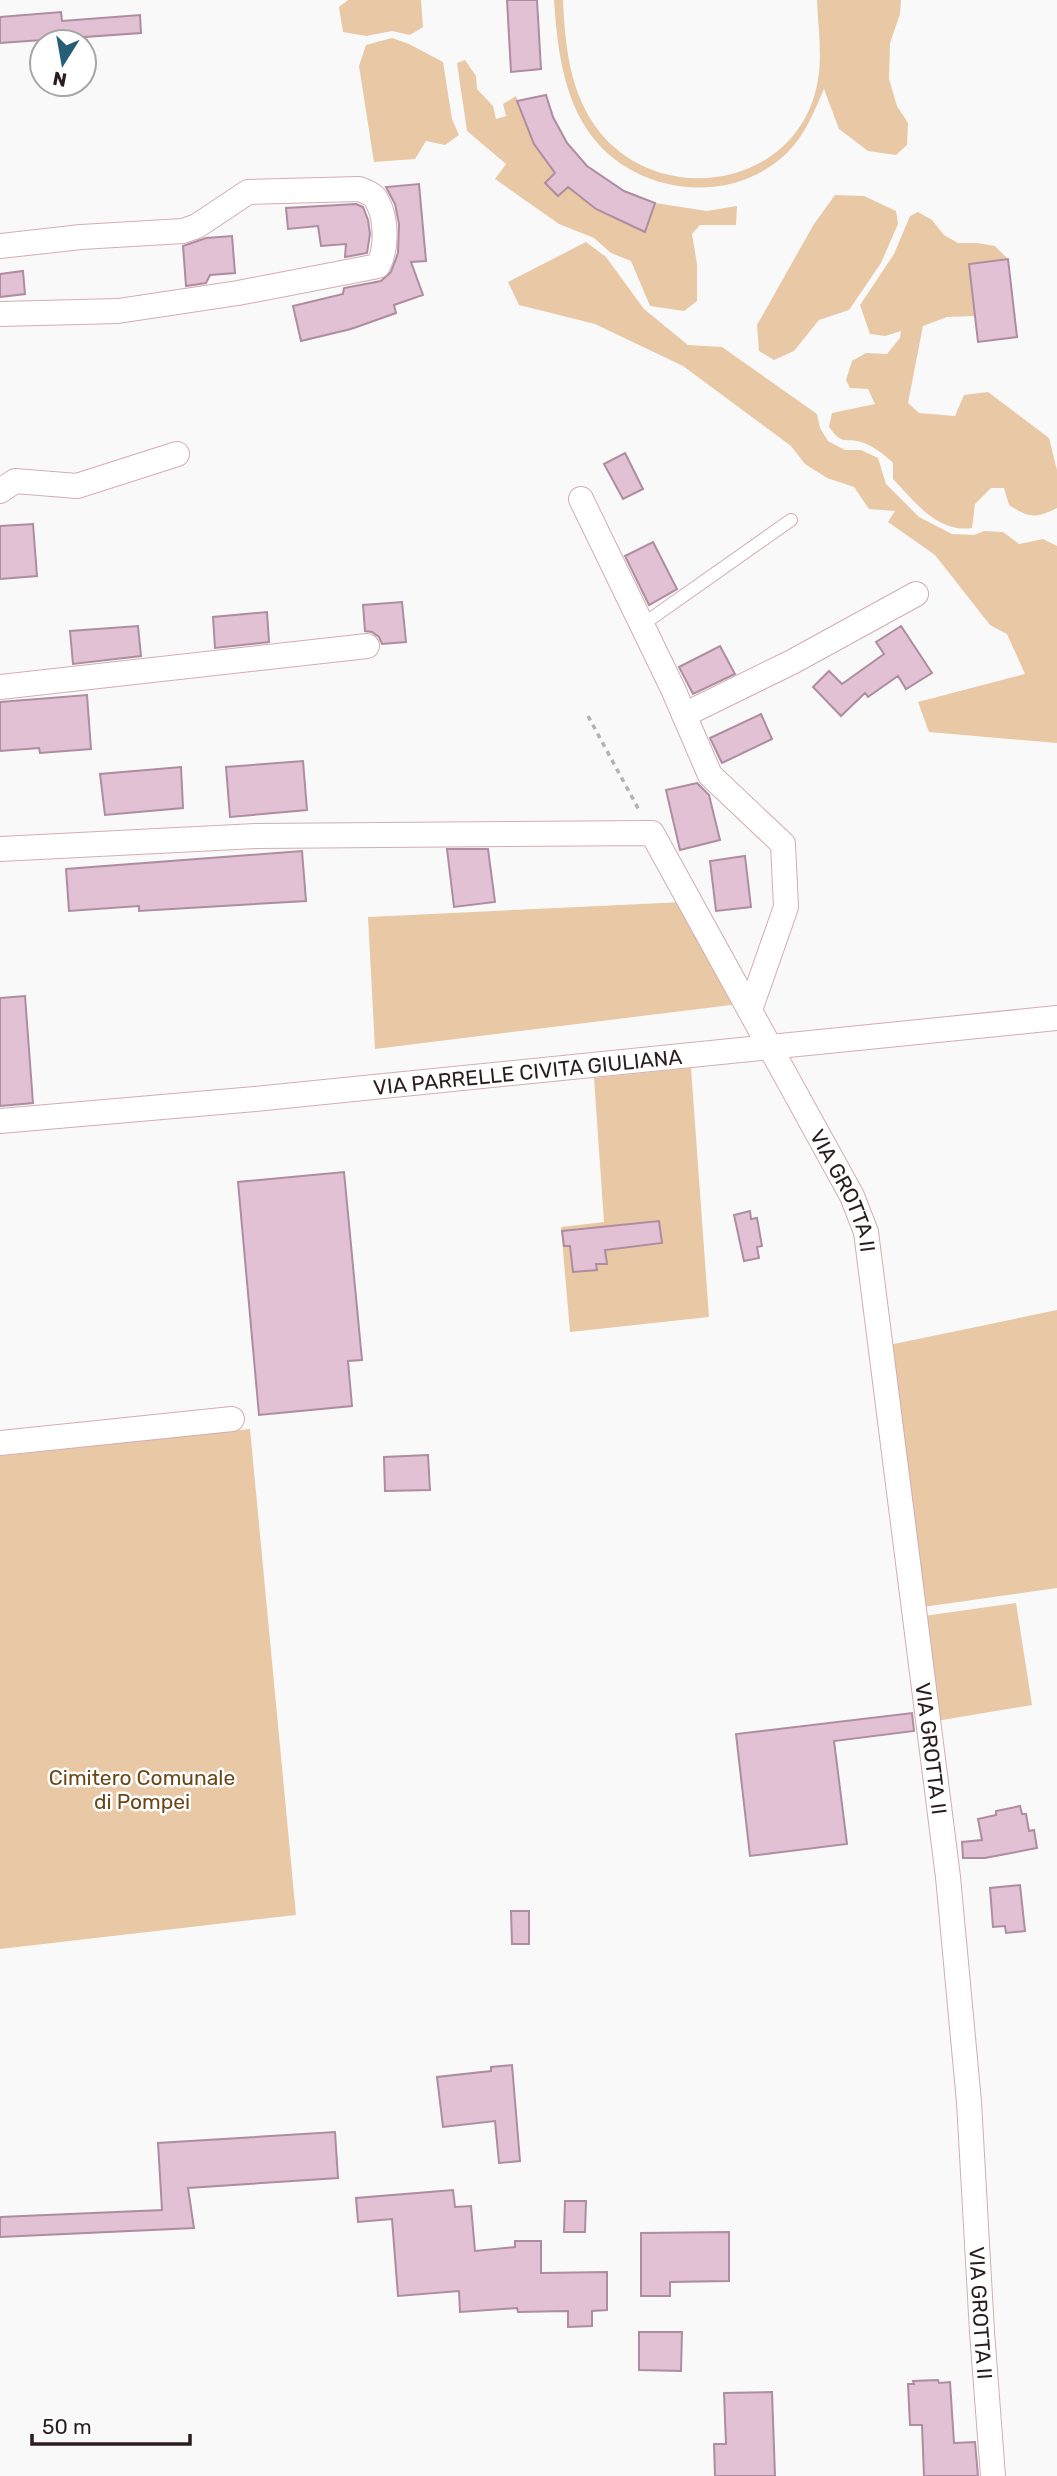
<svg xmlns="http://www.w3.org/2000/svg" width="1057" height="2476" font-family="Rubik,sans-serif">
<style>
.green{fill:#e9c8a6}
.building{fill:#e2c1d4;stroke:#ad8d9f;stroke-width:2}
.lines{fill:none;stroke-linecap:round;stroke-linejoin:round}
.lane-casing{stroke:#d3adb1;stroke-width:14}
.street-casing{stroke:#d3adb1;stroke-width:26}
.path{stroke:#b6b1b2;stroke-width:3.5;stroke-dasharray:5 5;stroke-linecap:butt}
.lane{stroke:#fff;stroke-width:12}
.street{stroke:#fff;stroke-width:24}
.labels{text-anchor:middle;dominant-baseline:central;stroke-width:5;stroke-linejoin:round;paint-order:stroke}
.street-label{font-size:21px;fill:#2b1d1f;stroke:#fff}
.park-label{font-size:21px;fill:#6c4615;stroke:#fff}
</style>
<rect width="100%" height="100%" fill="#f9f9f9"/>
<path class="green" d="M348 0H421L423 27 410 35 392 31 366 36 343 32 339 7Z
M554 0H563C565 43 569 86 593 123 651 210 795 192 817 85 823 58 818 28 817 0H901L900 14 890 43 889 79 897 106 908 123 907 145 896 155 868 151 839 129 824 89C814 112 805 135 787 153 729 209 628 194 586 128 562 90 557 44 554 0Z
M392 38 409 44 443 62 452 119 459 135 445 145 426 141 415 159 374 162 359 66 366 45Z
M465 60 476 76 477 89 493 106 496 119 506 116 503 104 516 96 534 144 555 173 545 183 558 196 568 187 596 209 645 231 655 203 707 211 737 206 736 225H700L692 234 697 264V301L684 311 650 306 631 261 611 253 594 238 559 224 495 179 506 164 467 131 457 63Z
M835 195 864 196 896 211 898 224 881 263 849 310 819 320 794 351 774 360 759 351 757 325 814 224Z
M918 212 932 220 944 235 958 243H977L995 246 1008 259 969 264 975 316 947 317 923 326 908 403 919 413 955 416 964 395 988 392 1049 438 1057 470V508C1035 519 1029 518 1009 505L1004 488H991L975 504 972 528C937 533 915 502 893 479V463C885 455 876 448 864 443 847 436 844 448 829 427L832 413 875 404 868 389 850 388 846 380 852 361 866 353 887 354 900 338 901 331 885 336 870 334 860 305 894 254 910 216Z
M586 242 606 257 644 309 688 345 722 347 817 414 820 428 828 441 845 450H861L878 458 886 484 919 517 952 534 974 535 984 531 1003 532 1019 544 1043 539 1057 546V743L929 732 918 702 1025 674 1007 634 990 625 935 555 888 522 895 511 869 509 854 487 827 478 805 464 791 446 683 366 595 324 519 305 508 282Z
M684 902 739 1004 375 1049 368 917Z
M691 1068 709 1317 570 1332 561 1227 604 1222 594 1078Z
M1057 1310V1588L923 1607 889 1345Z
M250 1429 296 1915 0 1949V1456Z
M1016 1603 1032 1705 936 1721 924 1616Z"/>
<path class="building" d="M507 0H537L541 69 511 72Z
M61 12 62 21 140 15 141 33 0 43V17Z
M546 95 553 117 567 143 587 166 624 191 655 203 645 232 596 209 568 187 558 196 545 183 555 173 534 144 517 101Z
M419 184 426 261 411 262 423 295 394 305 396 313 351 329 301 341 293 306 343 294 344 288 381 281 391 272 398 253 399 224 395 204 386 187Z
M356 204 363 207 368 220 370 234 367 253 345 257 346 244 321 246 318 226 288 229 286 208Z
M232 236 235 273 210 275 206 283 186 286 183 246 206 238Z
M1008 259 1017 337 978 342 969 264Z
M23 271 25 294 0 297V274Z
M625 453 643 489 623 499 604 464Z
M33 524 37 576 0 579V526Z
M653 542 677 589 649 605 625 556Z
M402 602 406 642 382 644 379 637 372 632 365 631 363 605Z
M267 612 269 642 215 648 213 617Z
M138 626 141 656 73 664 70 631Z
M901 626 932 673 906 689 898 676 868 697 865 693 841 716 813 687 829 671 842 684 884 654 876 642Z
M720 646 735 674 693 694 679 667Z
M87 695 91 749 40 753 39 748 0 751V702Z
M761 714 772 739 722 763 710 738Z
M303 761 307 810 230 817 226 767Z
M181 767 183 808 105 815 100 774Z
M697 783 709 795 720 840 680 850 666 790Z
M447 849H488L495 902 454 907Z
M302 851 306 901 139 911V906L69 911 66 869Z
M745 856 751 907 716 911 710 861Z
M25 996 33 1103 0 1106V998Z
M344 1172 362 1360 348 1361 352 1406 259 1415 238 1182Z
M750 1211 751 1219 757 1218 762 1246 757 1247 759 1258 744 1261 734 1215Z
M659 1221 662 1243 605 1250 607 1264H596L597 1270 573 1272 570 1246H564L562 1231Z
M428 1455 430 1490 385 1491 384 1457Z
M912 1713 914 1731 834 1741 847 1844 750 1856 736 1734Z
M1020 1806 1022 1814H1026L1029 1831 1034 1830 1037 1848 985 1858H963L962 1842 982 1840 978 1819 996 1815V1811Z
M1020 1885 1025 1931 1006 1933 1005 1926 993 1927 990 1888Z
M511 1911H529V1944H512Z
M512 2065 520 2161 499 2163 495 2121 443 2127 437 2077 491 2071V2067Z
M335 2132 338 2178 188 2188 194 2228 0 2237V2217L162 2210 158 2143Z
M453 2190 455 2207 471 2206 475 2251 515 2247V2241H541V2273L607 2272V2310L592 2311V2326L568 2327V2311L518 2312 517 2308 460 2312 459 2291 398 2296 392 2219 358 2222 356 2198Z
M565 2201H586L585 2232H564Z
M729 2232V2281L670 2282V2296H641V2233Z
M639 2332H682L681 2371 639 2370Z
M938 2380 939 2383 950 2382 954 2443 975 2442 978 2476H924L922 2425H910L908 2384H914L913 2381Z
M772 2392 775 2476H715L714 2444H726L724 2393Z"/>
<g class="lines">
<defs>
<path id="lane" d="M642 625 791 520"/>
<g id="street">
<path d="M0 246 81 237 183 231 197 226 248 192 359 189C366 192 374 194 377 201 387 219 387 249 378 266L238 293 118 311 0 314"/>
<path d="M0 491 15 481 77 486 177 454"/>
<path d="M581 499 673 689 710 775 783 844 786 907 750 1010"/>
<path d="M0 687 367 646"/>
<path d="M684 715 792 662 916 594"/>
<path id="s1" d="M0 849 256 836 652 833 852 1196 866 1232 948 1877 969 2102 982 2332 993 2476"/>
<path id="s2" d="M0 1121 255 1099 1057 1018"/>
<path d="M0 1443 232 1419"/>
</g>
</defs>
<use href="#lane" class="lane-casing"/>
<use href="#street" class="street-casing"/>
<path class="path" d="M588 716 639 810"/>
<use href="#lane" class="lane"/>
<use href="#street" class="street"/>
</g>
<g class="labels">
<g class="street-label">
<text stroke="none"><textPath href="#s2" startOffset="530">VIA PARRELLE CIVITA GIULIANA</textPath></text>
<text stroke="none"><textPath href="#s1" startOffset="1059">VIA GROTTA II</textPath></text>
<text stroke="none"><textPath href="#s1" startOffset="1626">VIA GROTTA II</textPath></text>
<text stroke="none"><textPath href="#s1" startOffset="2193">VIA GROTTA II</textPath></text>
</g>
<g class="park-label">
<text x="142" y="1777">Cimitero Comunale<tspan x="142" dy="24">di Pompei</tspan></text>
</g>
</g>
<g transform="translate(63 63) rotate(191)"><circle r="33" fill="#ffffff" stroke="#aaa5a5" stroke-width="2"/>
<path d="M0-5L12 26L0 18L-12 26Z" fill="#245f77"/>
<text y="-10" font-size="19" font-weight="bold" text-anchor="middle" fill="#2b1d1f">N</text>
</g>
<path d="M32 2434v10h158v-10" fill="none" stroke="#2b1d1f" stroke-width="3.5"/>
<text x="42" y="2434" font-size="21" fill="#2b1d1f" stroke="#ffffff" stroke-width="5" paint-order="stroke">50 m</text>
</svg>
